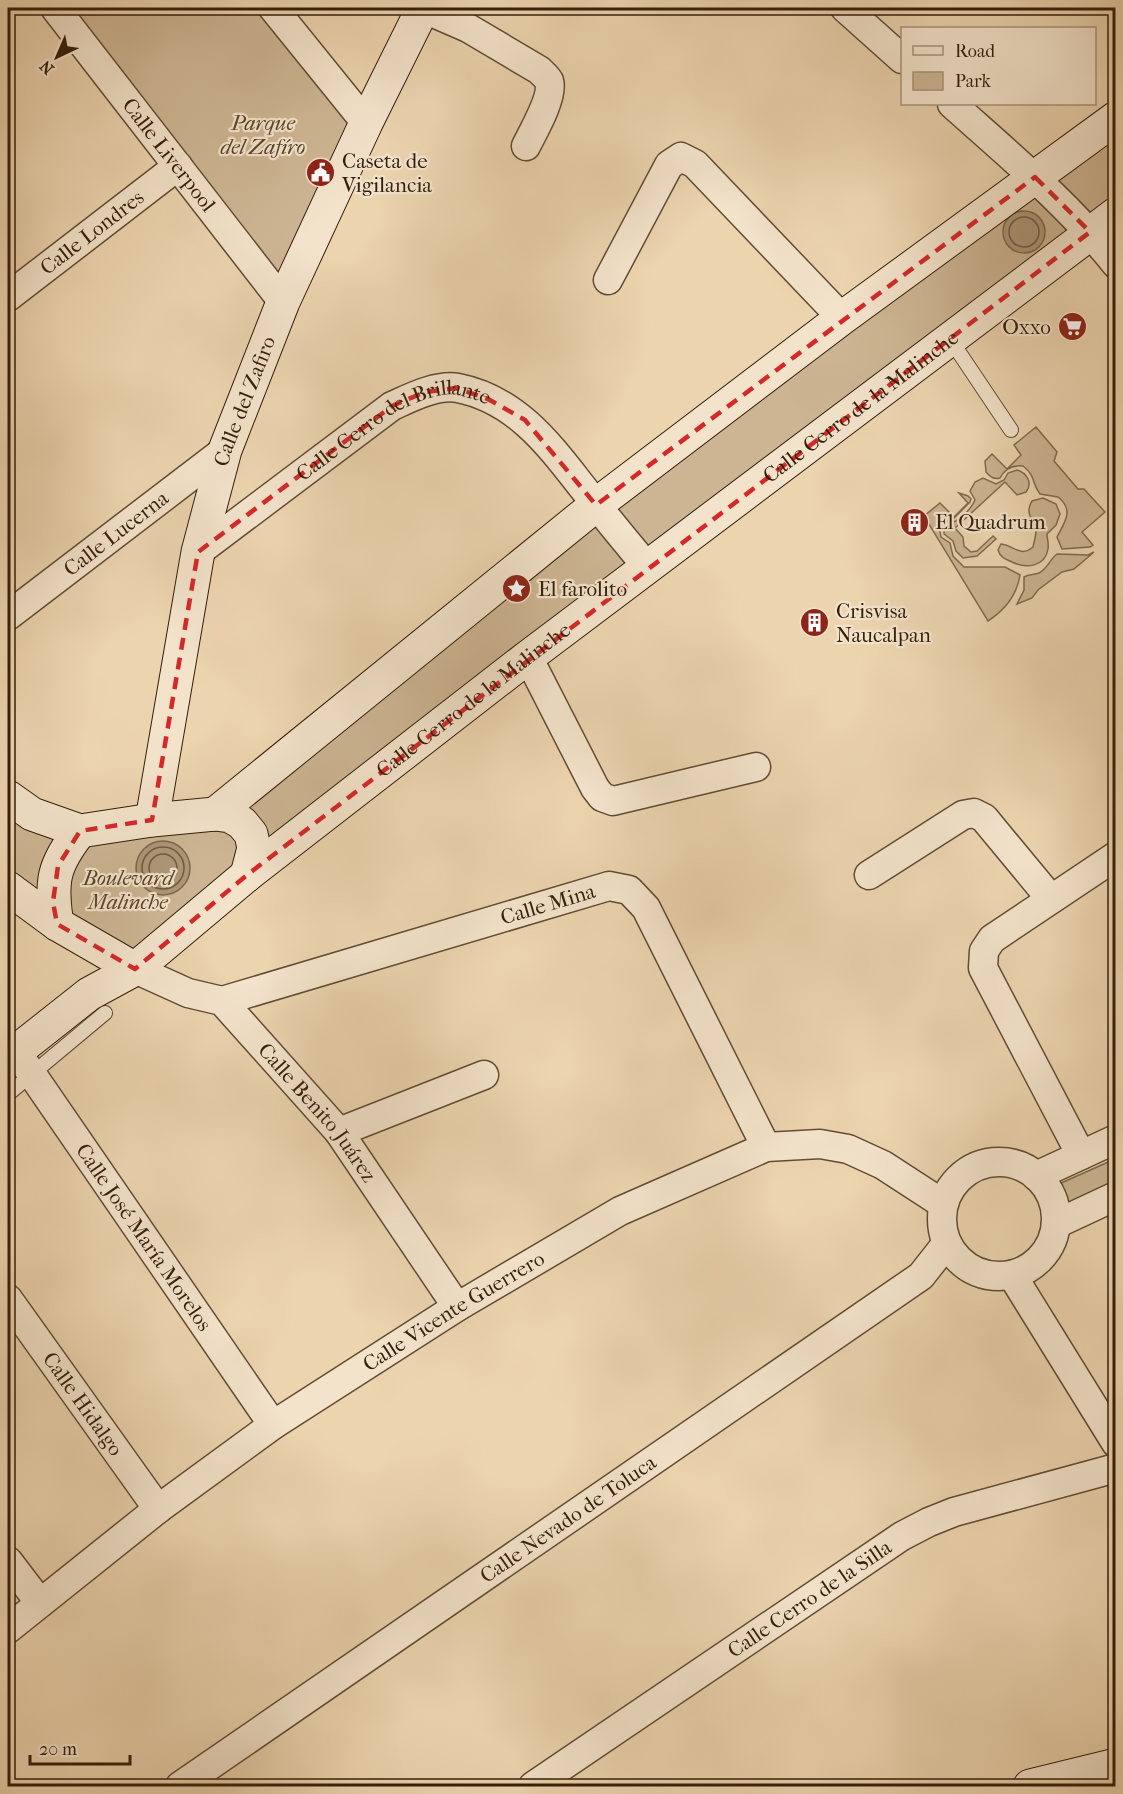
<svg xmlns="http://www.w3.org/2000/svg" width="1123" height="1794" font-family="'IM FELL French Canon',serif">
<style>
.green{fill:#cdb593;stroke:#806a4f;stroke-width:1.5}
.water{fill:#ad9677;stroke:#7d664c;stroke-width:1.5}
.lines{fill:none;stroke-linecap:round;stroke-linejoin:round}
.shore{stroke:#705a41;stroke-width:1.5}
.lane-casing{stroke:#624c34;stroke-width:16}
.street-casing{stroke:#624c34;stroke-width:31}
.secondary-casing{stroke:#341e0b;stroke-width:35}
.lane{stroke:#f3e3cb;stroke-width:14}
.street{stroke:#f3e3cb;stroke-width:28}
.secondary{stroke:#f3e3cb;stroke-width:33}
.marked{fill:none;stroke:#d62828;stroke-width:4.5;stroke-dasharray:12 8;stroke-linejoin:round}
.labels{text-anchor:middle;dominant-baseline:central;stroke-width:4.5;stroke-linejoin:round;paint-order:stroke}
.park-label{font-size:21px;font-style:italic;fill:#5a442d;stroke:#f3e3cb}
.street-label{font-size:21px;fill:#341e0b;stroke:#f3e3cb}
.poi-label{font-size:21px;fill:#341e0b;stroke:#f3e3cb;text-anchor:start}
</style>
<rect width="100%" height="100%" fill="#ecd4af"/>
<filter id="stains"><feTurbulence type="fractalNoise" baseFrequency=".00333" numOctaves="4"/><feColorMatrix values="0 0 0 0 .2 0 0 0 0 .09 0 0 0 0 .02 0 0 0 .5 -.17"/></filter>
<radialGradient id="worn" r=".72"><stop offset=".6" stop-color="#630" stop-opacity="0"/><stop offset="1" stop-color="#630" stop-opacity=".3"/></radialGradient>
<path class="green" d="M64 8H271L366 123 283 302Z
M1115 118V214L135 969 8 888V797L32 814H215Z
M1036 427 1057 452 1054 461 1078 489H1084L1105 512 1082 532 1093 545 1090 547 1062 549 1057 537C1064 523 1075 510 1058 497L1040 494C1031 483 1037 477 1023 466 1013 465 1005 468 1000 478 994 480 990 477 986 472L985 461 992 454 1007 469 1021 455 1014 445Z
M1017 470C1027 473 1033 483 1026 492L1017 495 1005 482 955 528 963 537 964 546 971 552 977 551 993 536 996 539 977 556 963 558 956 551 953 541 944 534V527C956 522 969 513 975 500L970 491 975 482 983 478 996 484 1004 480 1008 473Z
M959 493 968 496 971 499 970 502 953 519 944 522 939 527 941 537 950 543 953 556 964 567H1005L1020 575C1017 595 1005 610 988 621L924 516 940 503 954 517 968 503Z
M1043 498 1056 504 1060 514 1056 525 1047 534C1047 538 1049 544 1048 549 1045 567 1026 569 1012 562 1005 559 1000 557 998 550L1001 544C1014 545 1020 558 1033 547 1034 542 1036 536 1036 531 1034 519 1024 514 1032 501Z
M1094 552 1074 569 1062 572 1038 590 1032 598 1017 604 1024 590V577C1029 574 1034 575 1039 573 1048 568 1050 559 1057 554L1088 555Z
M1115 1159V1194L1067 1217 1066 1200 1059 1184Z"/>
<path class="water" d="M1003 232a21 21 0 1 1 42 0a21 21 0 1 1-42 0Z
M136 868a27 27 0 1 1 54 0a27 27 0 1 1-54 0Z"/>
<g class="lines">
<path class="shore" d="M1009 232a15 15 0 1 1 30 0a15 15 0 1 1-30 0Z
M142 868a21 21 0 1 1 42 0a21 21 0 1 1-42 0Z
M149 868a14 14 0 1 1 28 0a14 14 0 1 1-28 0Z"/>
<defs>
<path id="lane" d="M950 339 1011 430
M8 1094 105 1013"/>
<g id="street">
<path id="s1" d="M55 8 283 302"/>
<path d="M273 8 366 123"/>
<path d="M422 8 468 28 539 70C542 73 547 77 549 81 554 96 533 132 526 146"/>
<path d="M845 8 902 59"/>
<path d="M952 104C1009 155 1068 204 1116 264"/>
<path d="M608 280 669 165 681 157 695 164 842 318"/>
<path id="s2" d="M8 297 178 166"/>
<path id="s3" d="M198 552 392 406C410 398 437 384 458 388 523 401 556 455 595 503 612 525 630 546 647 567"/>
<path id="s4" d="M8 616 225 450"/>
<path d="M528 657 595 788 602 797 613 801 756 767"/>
<path d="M869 875 963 815 974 813 984 818 1051 899"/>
<path id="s5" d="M135 969 188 993 222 1001 339 1132 457 1307"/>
<path id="s6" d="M222 1001 609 886 629 890 646 908 766 1147"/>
<path id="s7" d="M16 1051 273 1425"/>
<path d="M339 1132 484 1075"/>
<path d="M1081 1155 983 968 984 951 992 939 1116 856"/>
<circle cx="999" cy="1219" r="57"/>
<path d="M1036 1176 1116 1139"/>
<path d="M1056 1224 1116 1196"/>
<path d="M1012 1275 1116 1443"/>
<path id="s8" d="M8 1299 158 1509"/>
<path d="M8 1561 40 1603"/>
<path id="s9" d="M8 1629 158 1509 273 1425 457 1307 620 1211 766 1147 820 1144 848 1149 883 1165 943 1204"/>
<path id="s10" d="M180 1786 921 1276 947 1243"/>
<path id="s11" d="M533 1786 902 1536 929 1522 954 1512 1116 1468"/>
</g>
<g id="secondary">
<path d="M8 797 32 814 80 831 152 820 215 814 230 816 242 823 251 834 254 848 247 875"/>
<path d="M215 814 596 505 842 318 1116 118"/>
<path id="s12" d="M152 820 198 552 225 450 283 302 366 123 423 8"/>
<path d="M8 888 57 924 135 969"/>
<path d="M57 924C50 882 53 865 80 831"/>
<path id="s13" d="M8 1058 89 994 135 969 247 875 528 657 1116 214"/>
<path d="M1030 1786 1116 1765"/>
</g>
</defs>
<use href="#lane" class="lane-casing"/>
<use href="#street" class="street-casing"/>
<use href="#secondary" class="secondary-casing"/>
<use href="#lane" class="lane"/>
<use href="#street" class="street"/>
<use href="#secondary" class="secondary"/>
</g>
<path class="marked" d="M1035 177 1090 232 247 875 135 969 57 924 53 902 58 866 80 831 152 820 198 552 392 406 425 392 456 388 488 399 525 420 596 505Z"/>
<defs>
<symbol id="civic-disc" viewBox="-11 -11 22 22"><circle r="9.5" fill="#8f2418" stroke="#f3e3cb"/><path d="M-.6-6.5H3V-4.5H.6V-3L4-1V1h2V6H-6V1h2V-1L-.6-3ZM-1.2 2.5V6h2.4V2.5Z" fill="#fff"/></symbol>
<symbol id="supermarket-disc" viewBox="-11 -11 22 22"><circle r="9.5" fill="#8f2418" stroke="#f3e3cb"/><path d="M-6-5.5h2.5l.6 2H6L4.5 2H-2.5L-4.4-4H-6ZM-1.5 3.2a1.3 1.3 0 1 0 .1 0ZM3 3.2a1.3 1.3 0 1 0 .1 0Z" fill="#fff"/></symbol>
<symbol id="building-disc" viewBox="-11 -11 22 22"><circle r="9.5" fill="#8f2418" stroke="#f3e3cb"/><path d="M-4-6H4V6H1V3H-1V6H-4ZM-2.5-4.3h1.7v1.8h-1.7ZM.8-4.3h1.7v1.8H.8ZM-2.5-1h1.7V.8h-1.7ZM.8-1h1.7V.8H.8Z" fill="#fff"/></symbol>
<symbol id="sight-disc" viewBox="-11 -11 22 22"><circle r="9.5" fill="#8f2418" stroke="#f3e3cb"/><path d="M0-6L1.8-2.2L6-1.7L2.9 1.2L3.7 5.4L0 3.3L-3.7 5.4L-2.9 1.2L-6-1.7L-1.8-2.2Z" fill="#fff"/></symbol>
</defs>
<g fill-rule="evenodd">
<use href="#civic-disc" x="304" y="156" width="33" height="33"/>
<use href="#supermarket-disc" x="1056" y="310" width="33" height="33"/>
<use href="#building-disc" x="898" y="506" width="33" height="33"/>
<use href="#sight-disc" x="500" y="572" width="33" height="33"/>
<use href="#building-disc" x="798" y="606" width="33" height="33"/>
</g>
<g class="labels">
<g class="park-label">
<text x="263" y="123">Parque<tspan x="263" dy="24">del Zafíro</tspan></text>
<text x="128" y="878">Boulevard<tspan x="128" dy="24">Malinche</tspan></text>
</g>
<g class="street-label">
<text stroke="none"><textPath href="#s1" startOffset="186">Calle Liverpool</textPath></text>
<text stroke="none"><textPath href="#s2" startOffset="106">Calle Londres</textPath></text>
<text stroke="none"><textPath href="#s12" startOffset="430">Calle del Zafiro</textPath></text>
<text stroke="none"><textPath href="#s13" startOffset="1074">Calle Cerro de la Malinche</textPath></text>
<text stroke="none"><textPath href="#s3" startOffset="236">Calle Cerro del Brillante</textPath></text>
<text stroke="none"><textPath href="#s4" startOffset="136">Calle Lucerna</textPath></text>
<text stroke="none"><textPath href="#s13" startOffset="588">Calle Cerro de la Malinche</textPath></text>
<text stroke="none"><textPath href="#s6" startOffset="340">Calle Mina</textPath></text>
<text stroke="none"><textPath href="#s5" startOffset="240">Calle Benito Juárez</textPath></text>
<text stroke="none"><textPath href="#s7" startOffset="226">Calle José María Morelos</textPath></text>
<text stroke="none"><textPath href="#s9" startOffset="548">Calle Vicente Guerrero</textPath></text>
<text stroke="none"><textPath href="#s8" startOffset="129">Calle Hidalgo</textPath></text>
<text stroke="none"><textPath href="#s10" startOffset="471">Calle Nevado de Toluca</textPath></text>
<text stroke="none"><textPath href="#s11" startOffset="334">Calle Cerro de la Silla</textPath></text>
</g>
<g class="poi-label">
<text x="342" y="161">Caseta de<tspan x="342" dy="24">Vigilancia</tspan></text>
<text x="1051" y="327" text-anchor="end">Oxxo</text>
<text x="935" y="522">El Quadrum</text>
<text x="538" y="589">El farolito</text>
<text x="836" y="611">Crisvisa<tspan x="836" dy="24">Naucalpan</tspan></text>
</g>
</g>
<rect width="1123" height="1794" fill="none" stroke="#ecd4af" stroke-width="30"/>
<rect x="9" y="9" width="1105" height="1776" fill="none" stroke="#341e0b" stroke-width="3"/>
<rect x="15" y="15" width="1093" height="1764" fill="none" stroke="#341e0b" stroke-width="1.5"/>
<rect x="901" y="27" width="195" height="78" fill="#f3e3cb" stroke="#a7947e" stroke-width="1.5"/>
<rect x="913" y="46" width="30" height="9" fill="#f3e3cb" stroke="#a7947e" stroke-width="1.5"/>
<text x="955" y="57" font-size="18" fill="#341e0b">Road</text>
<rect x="913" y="72" width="30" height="18" fill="#cdb593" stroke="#a7947e" stroke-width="1.5"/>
<text x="955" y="87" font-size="18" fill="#341e0b">Park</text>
<g transform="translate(57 57) rotate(224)" stroke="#f3e3cb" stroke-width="4.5" paint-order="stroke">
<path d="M0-4.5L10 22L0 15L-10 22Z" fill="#341e0b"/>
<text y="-9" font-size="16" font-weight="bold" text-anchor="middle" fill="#341e0b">N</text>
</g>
<path d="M30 1755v9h100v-9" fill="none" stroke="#341e0b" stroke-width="3"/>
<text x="39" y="1755" font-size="18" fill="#341e0b" stroke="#f3e3cb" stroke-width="4.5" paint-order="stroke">20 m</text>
<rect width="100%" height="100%" filter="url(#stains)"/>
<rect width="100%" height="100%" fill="url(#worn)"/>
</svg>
